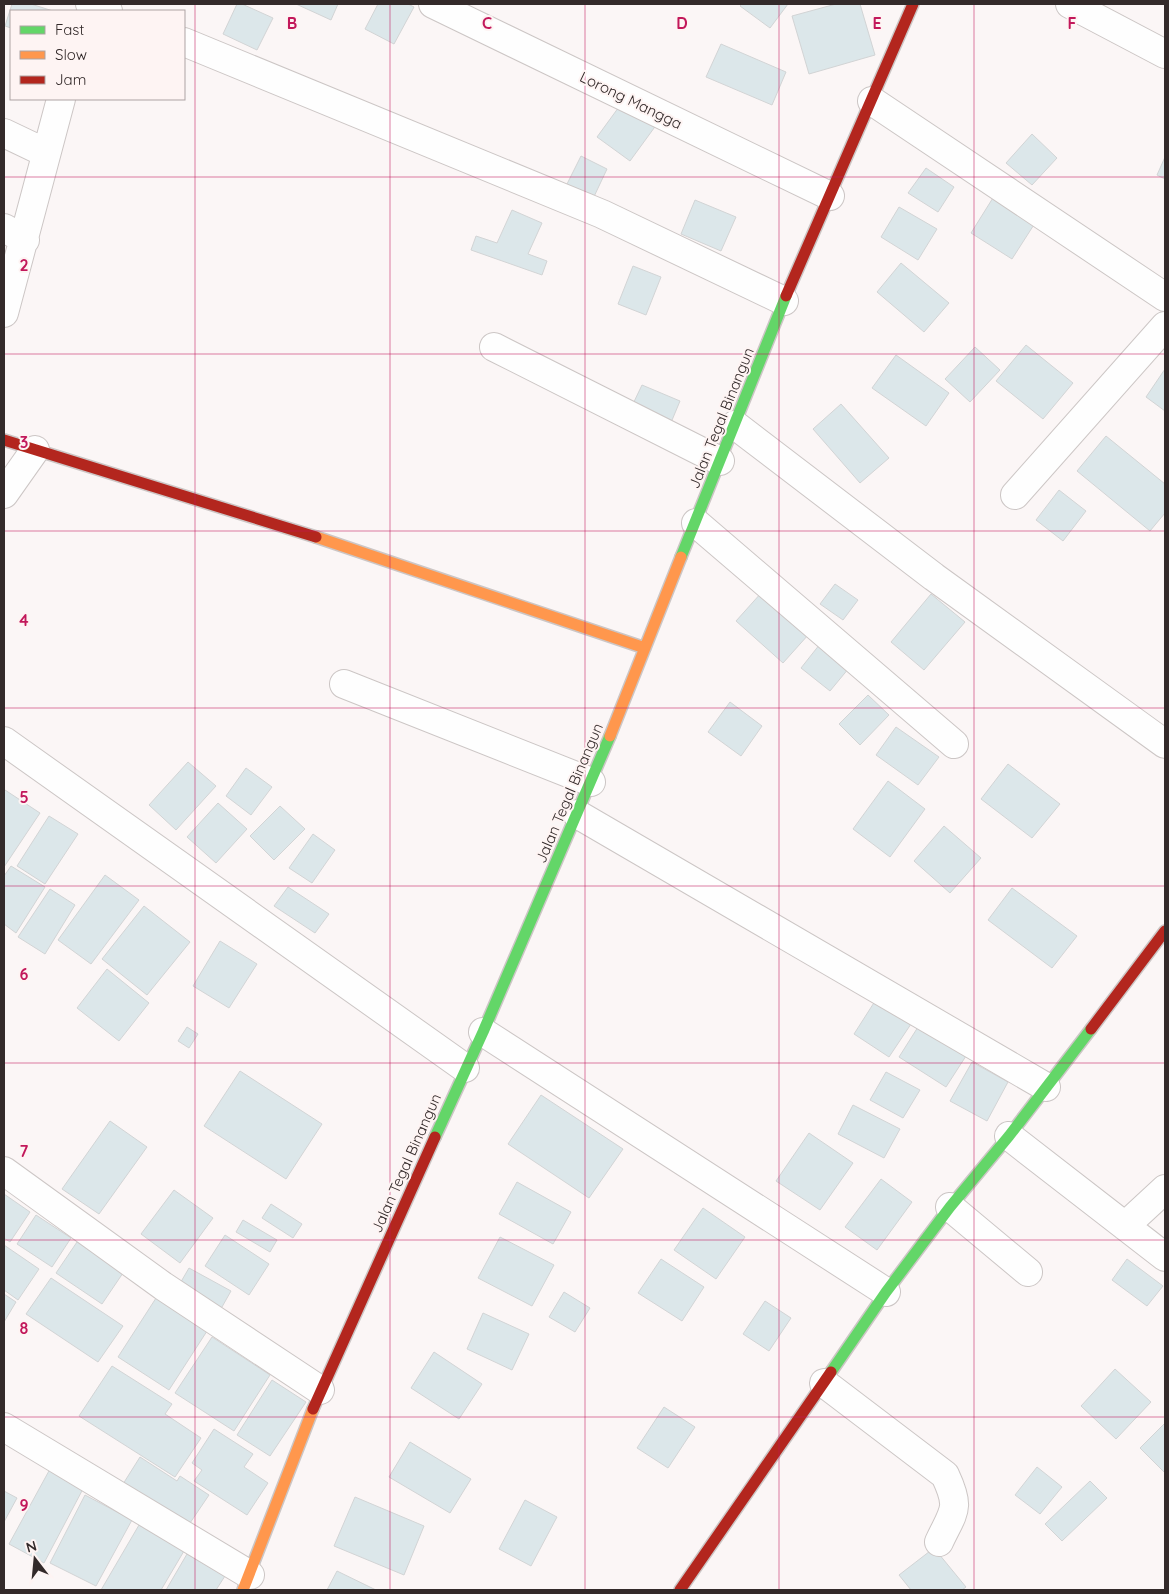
<svg xmlns="http://www.w3.org/2000/svg" width="1169" height="1594" font-family="Quicksand,sans-serif">
<style>
.building{fill:#dce7ea;stroke:#d2d4d5}
.lines{fill:none;stroke-linecap:round;stroke-linejoin:round}
.street-casing{stroke:#ccc6c5;stroke-width:30}
.fast-casing{stroke:#ccc6c5;stroke-width:14}
.slow-casing{stroke:#ccc6c5;stroke-width:14}
.jam-casing{stroke:#ccc6c5;stroke-width:14}
.street{stroke:#fefefe;stroke-width:28}
.fast{stroke:#63d668;stroke-width:11}
.slow{stroke:#ff974d;stroke-width:11}
.jam{stroke:#b3261e;stroke-width:11}
.grid{fill:none;stroke:#c2185b;stroke-width:1;stroke-opacity:0.55}
.labels{text-anchor:middle;dominant-baseline:central;stroke-width:4;stroke-linejoin:round;paint-order:stroke}
.street-label{font-size:15px;fill:#332a2a;stroke:#fef4f3}
.grid-label{font-size:16px;text-anchor:middle;font-weight:bold;fill:#c2185b;stroke:#fef4f3;stroke-width:4;stroke-linejoin:round;paint-order:stroke}
</style>
<rect width="100%" height="100%" fill="#fbf6f6"/>
<path class="building" d="M12 4H31L53 11H11V28L5 26Z
M237 4H242L273 18 257 50 223 34Z
M296 4H338L331 20Z
M378 4H408L414 7 394 44 365 29Z
M742 4H788L770 28 740 6Z
M836 4H860L875 55 809 74 792 16Z
M721 44 786 72 772 105 706 77Z
M624 100 657 124 630 161 597 137Z
M1032 134 1057 158 1032 185 1006 163Z
M581 156 607 169 591 203 564 190Z
M1165 157V179L1157 175Z
M926 168 954 187 938 212 908 193Z
M996 193 1037 220 1012 259 971 233Z
M695 200 736 217 721 251 681 234Z
M899 207 937 229 918 260 881 237Z
M512 210 542 223 528 254 547 261 542 275 471 250 476 236 497 243Z
M901 263 949 303 924 332 877 292Z
M633 266 661 277 646 315 618 304Z
M1026 345 1073 383 1043 419 996 381Z
M975 347 1000 370 970 402 945 379Z
M896 355 949 393 926 426 872 388Z
M1165 369V411L1146 397Z
M642 385 680 401 670 425 631 408Z
M841 404 889 458 860 483 813 429Z
M1106 436 1165 484V513L1150 531 1077 471Z
M1059 490 1086 511 1063 541 1036 520Z
M835 584 858 600 843 620 820 604Z
M762 592 809 634 783 663 736 621Z
M931 594 965 622 924 670 891 642Z
M820 644 849 668 830 691 801 668Z
M868 695 889 715 860 745 839 724Z
M730 702 762 726 741 756 708 732Z
M896 727 939 757 918 785 876 755Z
M188 762 216 786 176 830 149 805Z
M1008 764 1060 804 1032 838 981 799Z
M246 768 272 787 251 815 226 796Z
M888 781 925 809 890 857 853 829Z
M5 790 40 813 4 867V793Z
M218 803 247 829 216 863 187 837Z
M280 806 305 829 274 860 250 836Z
M49 816 78 834 45 884 17 866Z
M944 826 981 858 950 893 914 861Z
M313 834 335 850 312 883 289 868Z
M11 866 45 887 16 933 4 924V876Z
M105 875 139 900 91 964 58 940Z
M288 887 329 914 315 933 274 906Z
M1012 888 1077 936 1052 968 988 920Z
M50 889 75 905 45 954 18 937Z
M144 906 190 942 147 995 102 959Z
M220 941 257 964 229 1008 193 986Z
M107 969 149 1003 119 1041 77 1008Z
M877 998 913 1021 889 1057 854 1034Z
M187 1027 198 1034 189 1048 178 1041Z
M918 1027 966 1056 946 1087 899 1057Z
M972 1062 1008 1082 987 1121 950 1101Z
M240 1071 322 1124 286 1179 204 1126Z
M886 1072 920 1090 903 1118 870 1100Z
M541 1095 623 1149 589 1198 508 1144Z
M853 1105 900 1129 884 1158 838 1134Z
M110 1121 147 1147 99 1214 62 1189Z
M809 1133 853 1163 820 1210 776 1181Z
M881 1179 912 1202 877 1250 845 1227Z
M517 1182 571 1212 553 1244 499 1214Z
M174 1190 213 1218 180 1263 141 1234Z
M4 1194 30 1212 10 1242 4 1238Z
M271 1204 302 1224 293 1238 262 1218Z
M703 1208 745 1237 716 1279 674 1250Z
M36 1215 71 1238 52 1267 17 1244Z
M243 1220 277 1240 270 1252 236 1232Z
M225 1235 269 1264 249 1295 205 1266Z
M500 1237 554 1265 532 1306 478 1278Z
M77 1242 123 1273 102 1304 56 1273Z
M4 1245 39 1269 18 1300 4 1290Z
M661 1259 704 1287 682 1321 638 1293Z
M1127 1259 1163 1286 1147 1306 1112 1280Z
M189 1268 231 1291 218 1314 175 1292Z
M51 1278 123 1326 98 1362 26 1314Z
M564 1292 590 1308 575 1332 549 1317Z
M4 1294 16 1302 4 1322Z
M158 1295 209 1328 169 1390 118 1357Z
M765 1301 791 1318 769 1351 743 1334Z
M483 1313 529 1334 512 1370 467 1349Z
M212 1337 270 1375 234 1431 175 1393Z
M434 1352 482 1384 459 1419 411 1388Z
M112 1366 172 1404 165 1414 201 1438 175 1477 79 1416Z
M1115 1369 1151 1402 1116 1439 1081 1406Z
M272 1380 306 1402 270 1456 237 1435Z
M664 1407 695 1427 668 1468 637 1448Z
M1165 1423V1473L1140 1448Z
M214 1429 253 1454 244 1467 268 1483 247 1515 194 1481 202 1470 192 1463Z
M410 1442 471 1479 450 1513 389 1477Z
M140 1457 177 1481 180 1476 209 1495 188 1526 123 1484Z
M1037 1467 1062 1487 1040 1514 1015 1495Z
M50 1469 84 1487 44 1563 9 1544Z
M1090 1481 1107 1498 1062 1541 1045 1524Z
M4 1491 17 1498 4 1522Z
M85 1495 132 1520 96 1586 50 1563Z
M355 1497 424 1526 404 1575 334 1546Z
M525 1500 557 1517 531 1566 499 1549Z
M139 1525 184 1551 161 1590H101Z
M934 1548 966 1587 962 1590H911L899 1575Z
M187 1554 225 1576 216 1590H166Z
M337 1571 376 1590H327Z"/>
<g class="lines">
<defs>
<path id="street" d="M90 4 108 11
M433 4 830 196
M1070 4 1165 54
M184 42 602 214 784 301
M872 101 1165 297
M4 133 46 153
M4 228 25 240
M4 313 61 99
M494 347 720 461
M735 425 934 577 1165 744
M4 494 35 450
M1015 495 1165 326
M696 523 954 744
M344 684 591 782
M4 741 465 1068
M577 814 1046 1087
M483 1032 886 1292
M1009 1136 1165 1257
M4 1171 163 1286 320 1390
M950 1207 1028 1272
M1125 1226 1165 1189
M824 1383 945 1475C961 1509 954 1510 939 1542
M4 1427 250 1575"/>
<path id="fast" d="M681 557 786 296
M435 1137 483 1032 610 736
M831 1372 886 1292 950 1207 1009 1136 1091 1029"/>
<path id="slow" d="M316 537 645 648
M610 736 681 557
M243 1590 313 1409"/>
<path id="jam" d="M786 296 913 4
M4 440 316 537
M1091 1029 1165 931
M313 1409 435 1137
M680 1590 831 1372"/>
</defs>
<use href="#street" class="street-casing"/>
<use href="#fast" class="fast-casing"/>
<use href="#slow" class="slow-casing"/>
<use href="#jam" class="jam-casing"/>
<use href="#street" class="street"/>
<use href="#fast" class="fast"/>
<use href="#slow" class="slow"/>
<use href="#jam" class="jam"/>
</g>
<path class="grid" d="M195 4V1590M390 4V1590M585 4V1590M779 4V1590M974 4V1590M4 177H1165M4 354H1165M4 531H1165M4 708H1165M4 886H1165M4 1063H1165M4 1240H1165M4 1417H1165"/>
<g class="labels">
<g class="street-label">
<text transform="translate(631 100) rotate(26)">Lorong Mangga</text>
<text transform="translate(721 418) rotate(-68)">Jalan Tegal Binangun</text>
<text transform="translate(569 793) rotate(-67)">Jalan Tegal Binangun</text>
<text transform="translate(406 1163) rotate(-66)">Jalan Tegal Binangun</text>
</g>
</g>
<g class="grid-label">
<text x="292" y="29">B</text>
<text x="487" y="29">C</text>
<text x="682" y="29">D</text>
<text x="877" y="29">E</text>
<text x="1072" y="29">F</text>
<text x="24" y="271">2</text>
<text x="24" y="448">3</text>
<text x="24" y="626">4</text>
<text x="24" y="803">5</text>
<text x="24" y="980">6</text>
<text x="24" y="1157">7</text>
<text x="24" y="1334">8</text>
<text x="24" y="1511">9</text>
</g>
<rect width="1169" height="1594" fill="none" stroke="#332a2a" stroke-width="10"/>
<rect x="10" y="10" width="175" height="90" fill="#fef4f3" stroke="#ada3a3"/>
<rect x="20" y="26" width="25" height="8" fill="#63d668" stroke="#ada3a3"/>
<text x="55" y="35" font-size="15" fill="#332a2a">Fast</text>
<rect x="20" y="51" width="25" height="8" fill="#ff974d" stroke="#ada3a3"/>
<text x="55" y="60" font-size="15" fill="#332a2a">Slow</text>
<rect x="20" y="76" width="25" height="8" fill="#b3261e" stroke="#ada3a3"/>
<text x="55" y="85" font-size="15" fill="#332a2a">Jam</text>
<g transform="translate(35 1559) rotate(344)" stroke="#fef4f3" stroke-width="4" paint-order="stroke">
<path d="M0-4L9 19L0 12L-9 19Z" fill="#332a2a"/>
<text y="-8" font-size="14" font-weight="bold" text-anchor="middle" fill="#332a2a">N</text>
</g>
</svg>
